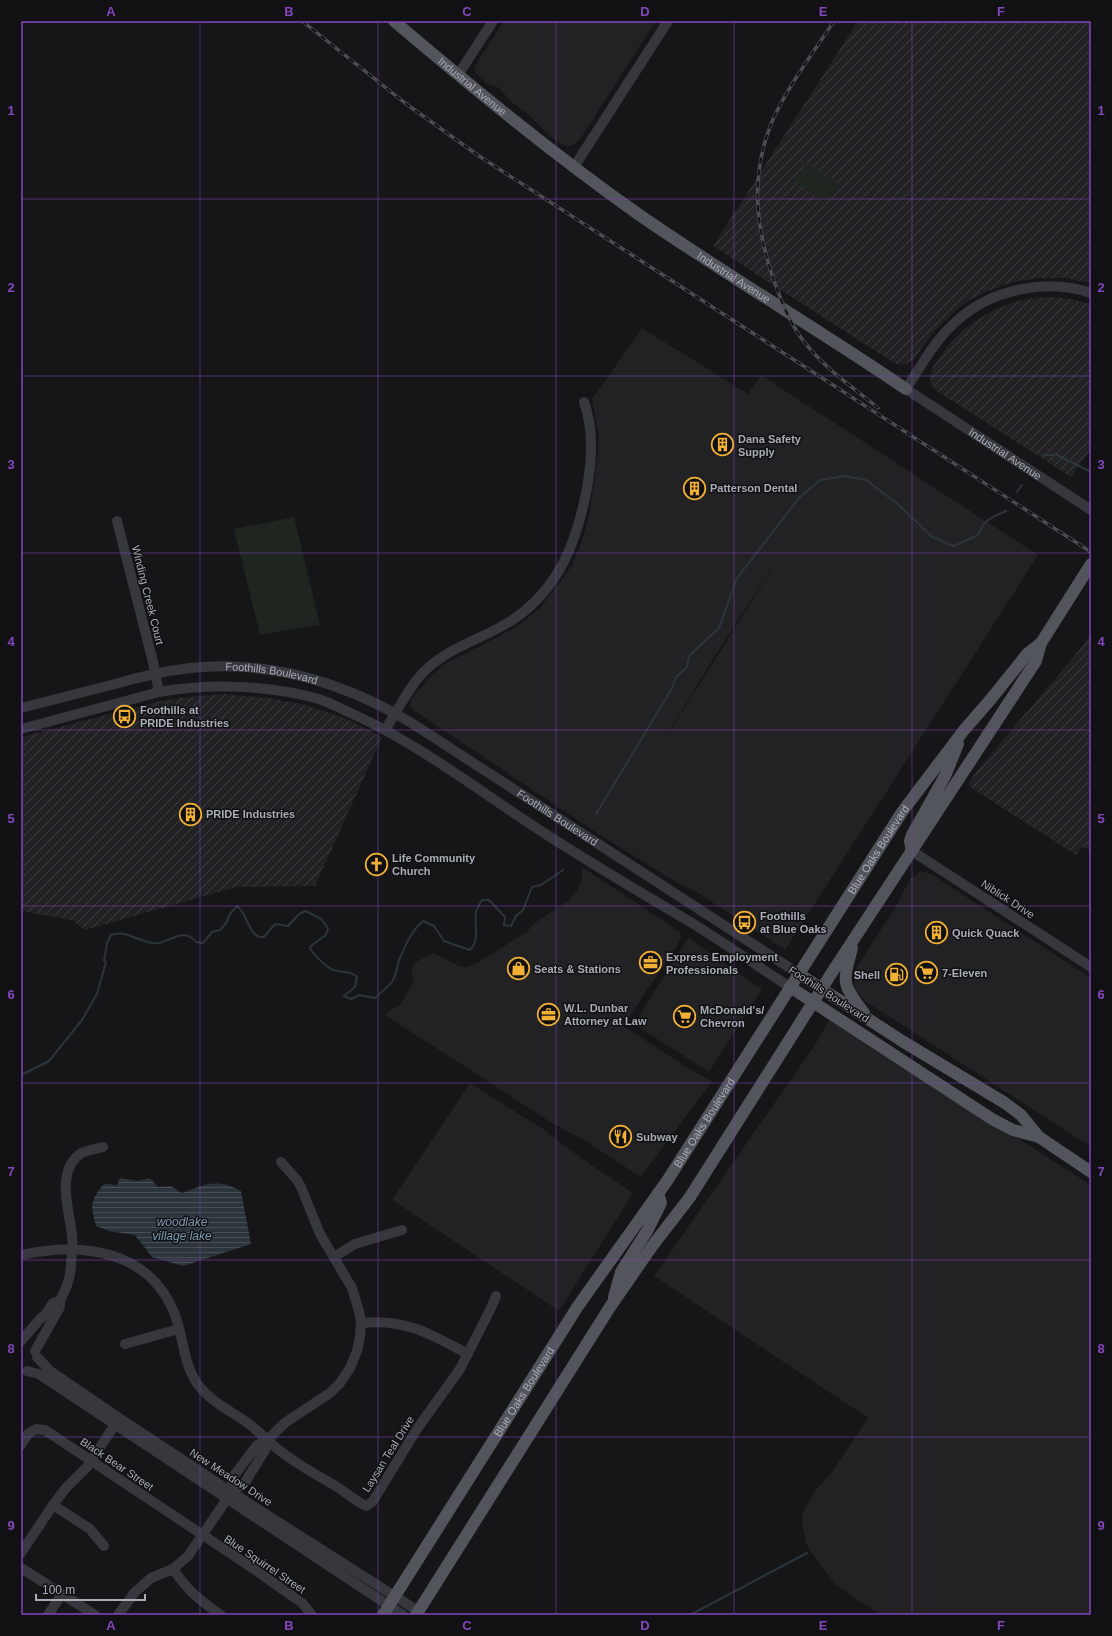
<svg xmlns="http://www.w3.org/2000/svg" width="1112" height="1636" font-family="Arial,sans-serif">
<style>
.built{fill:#222225;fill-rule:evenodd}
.industrial{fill:url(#industrial-furrows)}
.park{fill:#1e261f}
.water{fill:url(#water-rules)}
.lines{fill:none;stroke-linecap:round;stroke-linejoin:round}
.stream{stroke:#2c353c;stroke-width:2}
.minor{stroke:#37383d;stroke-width:10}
.major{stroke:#53555c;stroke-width:12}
.rail-casing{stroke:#4a4c52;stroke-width:3.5}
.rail{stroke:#111113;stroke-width:2;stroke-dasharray:6;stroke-linecap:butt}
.grid{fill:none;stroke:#8446be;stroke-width:1;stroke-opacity:0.55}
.labels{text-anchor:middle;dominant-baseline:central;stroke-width:3;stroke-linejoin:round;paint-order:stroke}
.street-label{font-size:11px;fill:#a8adb8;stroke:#111113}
.poi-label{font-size:11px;font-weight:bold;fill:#a8adb8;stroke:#111113;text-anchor:start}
.water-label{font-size:12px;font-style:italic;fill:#7f9bb3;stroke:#111113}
.neatline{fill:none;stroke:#8446be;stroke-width:1.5}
.grid-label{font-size:13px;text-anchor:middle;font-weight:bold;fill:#8446be}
</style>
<defs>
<pattern id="industrial-furrows" width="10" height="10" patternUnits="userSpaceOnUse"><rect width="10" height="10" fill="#222225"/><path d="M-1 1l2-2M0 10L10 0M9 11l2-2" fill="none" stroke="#3f3f43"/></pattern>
<pattern id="water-rules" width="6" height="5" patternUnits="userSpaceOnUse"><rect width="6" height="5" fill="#2c353c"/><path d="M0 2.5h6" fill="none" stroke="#485056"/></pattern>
</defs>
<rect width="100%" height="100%" fill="#161618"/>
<path class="built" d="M504 21H656L580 139 573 145 567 146 561 144 548 135 530 116 512 102 499 88 487 84 475 72V67L479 59Z
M642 328 748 394 761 375 1038 555 785 950 694 890 679 884 603 837 413 710 410 706 411 700 418 691 431 676 446 663 500 636 522 623 541 607 571 567 581 544 589 516 597 460 599 437 592 399ZM796 531 652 759 715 656Z
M582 867 680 932 681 939 623 1026 691 1070 712 1081 641 1177 584 1140 552 1123 385 1015 389 1011 399 1006 405 997 414 979 411 971 414 963 433 953 459 966 466 967 479 962 528 931 532 925 569 900 578 889 582 879Z
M921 871 931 874 1091 978V1147L865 1001 857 992 854 984 857 967 895 908 910 879Z
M689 937 712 955 762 989 709 1072 634 1024Z
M830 1018 1091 1185V1615H881L837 1586 808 1548 803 1530V1512L816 1490 832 1472 868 1418 654 1276 815 1045Z
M470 1083 546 1131 574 1153 633 1193 559 1311 392 1200Z"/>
<path class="industrial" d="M858 21H1091V283L1066 278H1037L1013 282 990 290 971 299 956 310 935 330 913 360 906 364 900 365 894 363 713 246Z
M1050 297 1071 299 1091 304V449L1071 477 937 391 932 386 930 378 932 368 950 343 963 330 980 318 996 309 1014 302 1033 298Z
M1091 633V852L1082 846 1076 855 970 787 969 784 975 773 1081 648Z
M225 694 268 698 306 705 347 719 382 737 315 886 236 887 85 930 72 920 21 911V737L160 701 197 696Z"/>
<path class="park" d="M806 163 838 184 826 203 794 181Z
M294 517 320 625 260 635 234 529Z"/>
<path class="water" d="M120 1178 138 1181 150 1178 158 1187 171 1186 182 1193C206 1184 217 1178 241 1191L251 1244 183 1266 152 1257 135 1235 109 1231 96 1226C91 1205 89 1202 104 1184L117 1185Z"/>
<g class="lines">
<path class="stream" d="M1043 455H1057L1091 472
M1017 492 1022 485
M596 814 671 690 676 677 687 667 689 656 719 628 737 578 799 498 820 480 845 476 866 480 899 505 932 537 954 546 978 535C984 519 991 518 1006 511
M21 1075 49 1061 82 1020 97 994 106 962 104 961 107 943 111 935C115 934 120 933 124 934 135 936 147 945 159 943 172 940 185 928 196 942L203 943 212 932 220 930 226 923 230 914 237 906C248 913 248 939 264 937L275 924 288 926 299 914 306 911 321 919 328 928 326 935 311 946 310 949C317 957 327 969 337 971 346 973 349 970 357 977L355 987 344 996 351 999 359 995 375 998C381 992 391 986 394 978 397 972 397 966 399 960 405 946 412 930 423 921L434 926 444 941 470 950C480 940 474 925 476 912 477 908 480 904 482 900H489L505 917 504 925 511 926 516 916 523 910 532 887 541 885 563 870
M690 1615 807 1553"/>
<g class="minor">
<path d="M458 75 493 21"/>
<path d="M574 167 668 21"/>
<path id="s1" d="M1091 293C1048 278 993 289 959 319 936 338 922 364 906 389L1091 510"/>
<path d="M117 521 153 662 159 692"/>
<path id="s2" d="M21 708C52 700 84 692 115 684 139 677 165 671 190 668 268 660 343 682 410 722L799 974"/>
<path d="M21 729 159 692C211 683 268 685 319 699 331 703 343 710 355 715 420 745 478 790 538 829 585 860 633 888 682 917 719 939 754 964 790 987"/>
<path d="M385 730C399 709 410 683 430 666 455 645 487 637 514 619 560 587 577 541 587 488 592 459 594 431 584 402"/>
<path d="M912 851 1091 967"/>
<path d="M21 1255C81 1242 150 1249 175 1315 184 1339 183 1365 199 1386 213 1404 232 1411 249 1424 258 1431 266 1439 274 1446 282 1453 291 1459 299 1464 313 1474 329 1481 343 1491 351 1496 357 1502 366 1506L373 1501 417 1429 460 1369 491 1308 496 1296"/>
<path d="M334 1257 355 1244 402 1230"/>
<path d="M361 1323C406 1319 429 1333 468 1354"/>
<path d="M21 1341 40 1319 45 1315 53 1303 59 1301"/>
<path d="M125 1344 179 1329"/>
<path d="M35 1351 60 1307C59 1299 63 1295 66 1288 69 1280 71 1272 71 1264 72 1255 73 1245 72 1236 70 1212 55 1172 80 1154 86 1150 96 1149 103 1147"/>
<path d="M37 1357 50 1371 119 1418 231 1492 418 1611"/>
<path d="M27 1371 39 1374 403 1615"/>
<path d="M21 1445 28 1434 36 1429 45 1430 254 1569 302 1603 312 1615"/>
<path d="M231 1492 244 1484 265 1450 267 1440"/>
<path d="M53 1505 90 1529 104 1546"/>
<path d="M21 1553 53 1505 65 1489 87 1467 118 1420"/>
<path d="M21 1568 95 1615"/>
<path d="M173 1569C189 1592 198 1599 221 1615"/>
<path d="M48 1615 62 1594"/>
<path d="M118 1615 135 1592 151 1578 173 1569 188 1556 227 1499 231 1492 233 1477 257 1445 267 1440 286 1422 330 1393 340 1383 350 1368 357 1351 360 1337 361 1323 359 1311 352 1288 320 1234 301 1187 297 1180 281 1162"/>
</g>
<g class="major">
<path id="s3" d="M394 21C473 88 553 154 638 214 726 275 818 329 906 389"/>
<path d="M912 851 910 841 912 835 945 776 958 744"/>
<path d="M852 948C843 983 841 983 864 1013"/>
<path d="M799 974 902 1041 1005 1103 1021 1115 1039 1137 1091 1172"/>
<path d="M790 987 992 1119 1013 1130 1039 1137"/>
<path d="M614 1297 621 1272 647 1231 661 1203 658 1193"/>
<path id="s4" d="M383 1615 578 1306 667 1181 902 812 964 730 991 699 1027 654 1041 643"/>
<path d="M416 1615 610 1307 653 1245 690 1197 831 974 1036 661 1041 643 1091 564"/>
</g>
<defs>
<path id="rail" d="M302 21 405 103 479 156 1091 552
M834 21C814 52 785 90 771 124 751 176 755 222 772 275 781 301 791 328 810 349 830 372 855 389 878 408"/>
</defs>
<use href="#rail" class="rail-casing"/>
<use href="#rail" class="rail"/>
</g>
<path class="grid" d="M200 21V1615M378 21V1615M556 21V1615M734 21V1615M912 21V1615M21 199H1091M21 376H1091M21 553H1091M21 730H1091M21 906H1091M21 1083H1091M21 1260H1091M21 1437H1091"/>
<defs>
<symbol id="building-ring" viewBox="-11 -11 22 22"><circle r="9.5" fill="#111113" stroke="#f2b134" stroke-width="1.5"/><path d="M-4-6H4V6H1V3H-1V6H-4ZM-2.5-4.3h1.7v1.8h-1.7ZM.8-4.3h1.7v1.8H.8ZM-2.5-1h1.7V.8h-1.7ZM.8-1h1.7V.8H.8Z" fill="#f2b134"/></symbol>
<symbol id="bus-ring" viewBox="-11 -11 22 22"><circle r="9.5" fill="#111113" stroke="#f2b134" stroke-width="1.5"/><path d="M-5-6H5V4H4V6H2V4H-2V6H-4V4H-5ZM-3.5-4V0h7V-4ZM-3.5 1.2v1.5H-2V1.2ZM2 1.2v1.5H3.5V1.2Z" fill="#f2b134"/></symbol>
<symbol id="church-ring" viewBox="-11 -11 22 22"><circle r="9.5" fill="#111113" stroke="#f2b134" stroke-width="1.5"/><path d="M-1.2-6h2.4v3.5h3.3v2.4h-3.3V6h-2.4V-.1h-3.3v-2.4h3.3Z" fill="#f2b134"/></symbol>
<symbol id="office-ring" viewBox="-11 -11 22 22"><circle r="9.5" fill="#111113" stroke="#f2b134" stroke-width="1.5"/><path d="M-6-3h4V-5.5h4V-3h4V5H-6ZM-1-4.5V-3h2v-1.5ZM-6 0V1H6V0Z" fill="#f2b134"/></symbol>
<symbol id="shop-ring" viewBox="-11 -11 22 22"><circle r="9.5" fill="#111113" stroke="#f2b134" stroke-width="1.5"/><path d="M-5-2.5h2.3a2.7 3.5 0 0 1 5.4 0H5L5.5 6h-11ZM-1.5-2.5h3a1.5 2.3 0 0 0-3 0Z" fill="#f2b134"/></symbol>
<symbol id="supermarket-ring" viewBox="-11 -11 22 22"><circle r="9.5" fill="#111113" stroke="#f2b134" stroke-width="1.5"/><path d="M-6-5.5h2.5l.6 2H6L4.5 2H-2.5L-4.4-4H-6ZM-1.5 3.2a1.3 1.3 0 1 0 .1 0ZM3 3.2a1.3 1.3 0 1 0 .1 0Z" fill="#f2b134"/></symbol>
<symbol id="fuel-ring" viewBox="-11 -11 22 22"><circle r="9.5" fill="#111113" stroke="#f2b134" stroke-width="1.5"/><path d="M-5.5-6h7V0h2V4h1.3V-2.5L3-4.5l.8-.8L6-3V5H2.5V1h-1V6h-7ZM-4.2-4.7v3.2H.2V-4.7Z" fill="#f2b134"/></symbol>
<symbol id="restaurant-ring" viewBox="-11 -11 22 22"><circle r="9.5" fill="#111113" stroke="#f2b134" stroke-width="1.5"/><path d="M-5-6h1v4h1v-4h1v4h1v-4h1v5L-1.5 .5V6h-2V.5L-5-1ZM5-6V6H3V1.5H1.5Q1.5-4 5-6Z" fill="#f2b134"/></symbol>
</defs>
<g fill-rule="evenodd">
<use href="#building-ring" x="710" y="432" width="25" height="25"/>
<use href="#building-ring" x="682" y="476" width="25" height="25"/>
<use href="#bus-ring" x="112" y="704" width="25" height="25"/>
<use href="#building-ring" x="178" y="802" width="25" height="25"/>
<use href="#church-ring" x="364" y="852" width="25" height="25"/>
<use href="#bus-ring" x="732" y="910" width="25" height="25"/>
<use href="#building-ring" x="924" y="920" width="25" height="25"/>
<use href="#office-ring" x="638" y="950" width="25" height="25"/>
<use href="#shop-ring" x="506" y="956" width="25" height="25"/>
<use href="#supermarket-ring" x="914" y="960" width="25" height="25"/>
<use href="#fuel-ring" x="884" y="962" width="25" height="25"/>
<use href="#office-ring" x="536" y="1002" width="25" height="25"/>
<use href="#supermarket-ring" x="672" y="1004" width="25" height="25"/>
<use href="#restaurant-ring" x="608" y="1124" width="25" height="25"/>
</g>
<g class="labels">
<g class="street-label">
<text stroke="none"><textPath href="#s3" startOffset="102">Industrial Avenue</textPath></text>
<text stroke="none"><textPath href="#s3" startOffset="426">Industrial Avenue</textPath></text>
<text stroke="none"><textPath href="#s1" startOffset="347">Industrial Avenue</textPath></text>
<text transform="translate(148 595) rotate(76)">Winding Creek Court</text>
<text stroke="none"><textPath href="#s2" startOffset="256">Foothills Boulevard</textPath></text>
<text stroke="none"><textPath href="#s2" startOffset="580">Foothills Boulevard</textPath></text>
<text stroke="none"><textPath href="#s4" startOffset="912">Blue Oaks Boulevard</textPath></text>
<text transform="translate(1008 899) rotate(33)">Niblick Drive</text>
<text transform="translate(829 994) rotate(33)">Foothills Boulevard</text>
<text stroke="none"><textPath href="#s4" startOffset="588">Blue Oaks Boulevard</textPath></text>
<text stroke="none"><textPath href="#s4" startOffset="264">Blue Oaks Boulevard</textPath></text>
<text transform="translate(388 1454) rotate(-58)">Laysan Teal Drive</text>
<text transform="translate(117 1464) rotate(34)">Black Bear Street</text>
<text transform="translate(231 1477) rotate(33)">New Meadow Drive</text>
<text transform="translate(265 1564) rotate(34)">Blue Squirrel Street</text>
</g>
<g class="poi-label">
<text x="738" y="439">Dana Safety<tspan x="738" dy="13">Supply</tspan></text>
<text x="710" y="488">Patterson Dental</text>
<text x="140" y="710">Foothills at<tspan x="140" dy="13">PRIDE Industries</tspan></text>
<text x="206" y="814">PRIDE Industries</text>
<text x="392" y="858">Life Community<tspan x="392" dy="13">Church</tspan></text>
<text x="760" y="916">Foothills<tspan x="760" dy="13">at Blue Oaks</tspan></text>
<text x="952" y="933">Quick Quack</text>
<text x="666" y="957">Express Employment<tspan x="666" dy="13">Professionals</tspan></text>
<text x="534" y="969">Seats &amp; Stations</text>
<text x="942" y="973">7-Eleven</text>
<text x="880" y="975" text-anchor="end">Shell</text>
<text x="564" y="1008">W.L. Dunbar<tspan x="564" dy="13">Attorney at Law</tspan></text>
<text x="700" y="1010">McDonald's/<tspan x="700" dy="13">Chevron</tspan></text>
<text x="636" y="1137">Subway</text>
</g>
<g class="water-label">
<text x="182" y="1222">woodlake<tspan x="182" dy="14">village lake</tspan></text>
</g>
</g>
<rect width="1112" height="1636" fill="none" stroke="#111113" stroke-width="44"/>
<path d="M36 1594v6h109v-6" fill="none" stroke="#a8adb8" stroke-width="2"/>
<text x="42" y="1594" font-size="12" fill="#a8adb8" stroke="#111113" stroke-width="3" paint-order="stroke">100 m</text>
<rect x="22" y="22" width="1068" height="1592" class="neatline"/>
<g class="grid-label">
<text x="111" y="16">A</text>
<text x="289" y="16">B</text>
<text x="467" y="16">C</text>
<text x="645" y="16">D</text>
<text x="823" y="16">E</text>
<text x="1001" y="16">F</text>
<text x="11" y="115">1</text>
<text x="1101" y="115">1</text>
<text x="11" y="292">2</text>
<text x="1101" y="292">2</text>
<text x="11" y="469">3</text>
<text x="1101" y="469">3</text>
<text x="11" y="646">4</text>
<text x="1101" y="646">4</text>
<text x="11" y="823">5</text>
<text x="1101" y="823">5</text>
<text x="11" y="999">6</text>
<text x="1101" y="999">6</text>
<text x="11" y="1176">7</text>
<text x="1101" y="1176">7</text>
<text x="11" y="1353">8</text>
<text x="1101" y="1353">8</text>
<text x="11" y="1530">9</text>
<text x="1101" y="1530">9</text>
<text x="111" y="1630">A</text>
<text x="289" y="1630">B</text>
<text x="467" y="1630">C</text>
<text x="645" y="1630">D</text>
<text x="823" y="1630">E</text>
<text x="1001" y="1630">F</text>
</g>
</svg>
